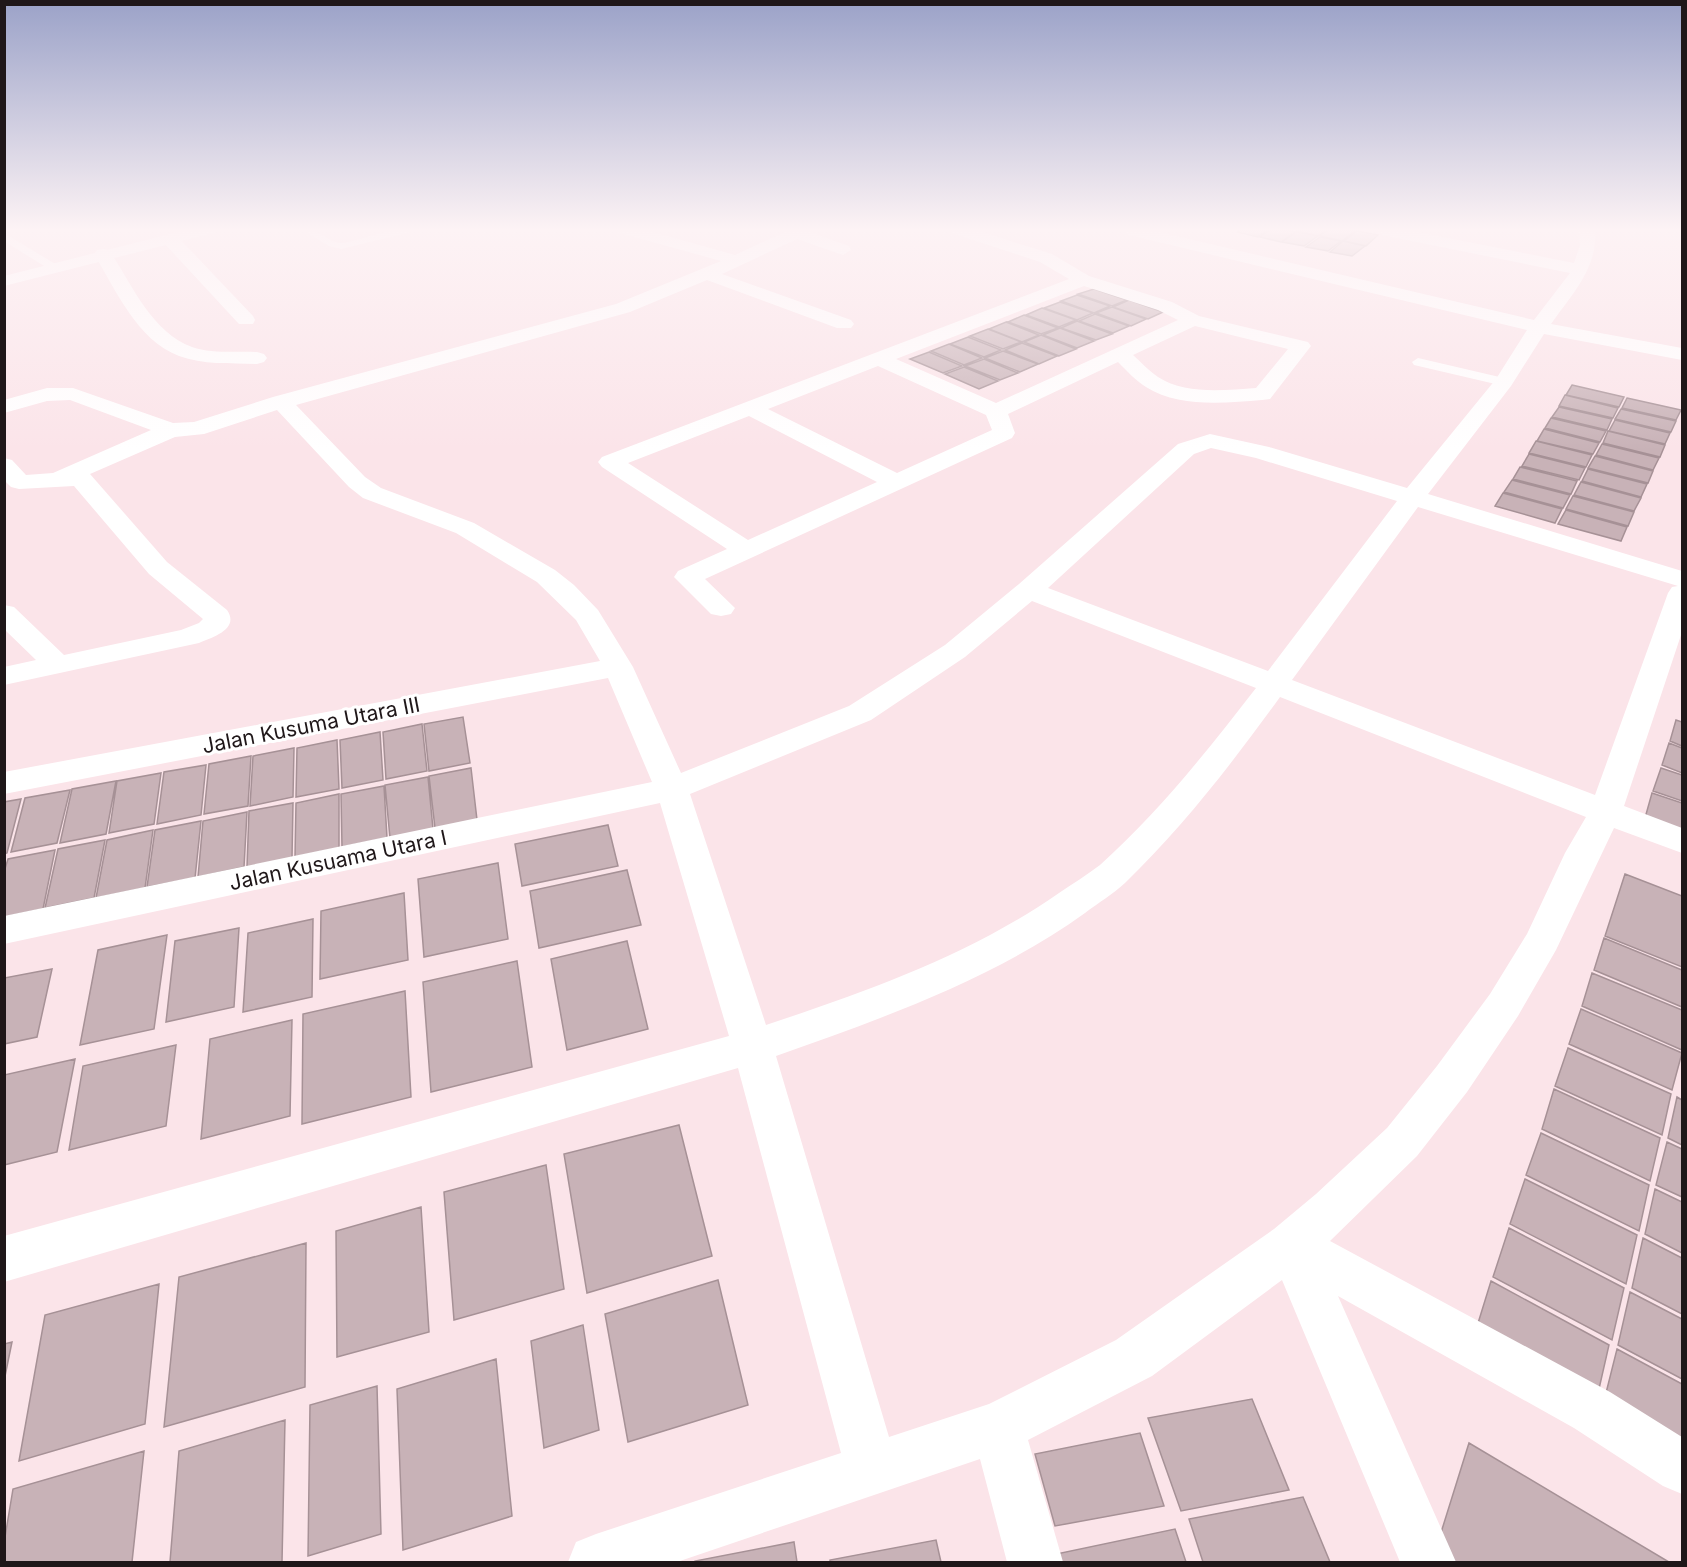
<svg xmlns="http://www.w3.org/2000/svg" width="1687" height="1567" font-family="Inter,sans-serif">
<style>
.building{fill:#c8b2b7;stroke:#a69196;stroke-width:1.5}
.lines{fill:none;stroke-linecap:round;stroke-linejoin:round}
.service{fill:#fff;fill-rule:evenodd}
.minor{fill:#fff;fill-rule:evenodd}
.tertiary{fill:#fff;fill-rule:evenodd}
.labels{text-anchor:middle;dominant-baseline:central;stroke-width:6;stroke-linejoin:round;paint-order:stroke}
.street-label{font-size:21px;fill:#1f1719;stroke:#fff}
</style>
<rect width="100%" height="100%" fill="#fbe4e9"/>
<path class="building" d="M1240 230H1267L1258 237 1237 232Z
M1270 230H1289L1295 232 1281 242 1260 237Z
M1299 230H1326L1318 236 1297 231Z
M1328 230H1353L1355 231 1342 241 1320 236Z
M1357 231 1378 235 1366 246 1344 241Z
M1296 232 1318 236 1304 246 1282 242Z
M1320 237 1341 241 1328 251 1306 247Z
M1343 241 1365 246 1352 256 1330 252Z
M1094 289 1127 300 1112 306 1078 294Z
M1077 295 1110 306 1094 313 1061 301Z
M1129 300 1163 312 1148 319 1113 307Z
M1060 302 1093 313 1077 320 1044 308Z
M1112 307 1146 319 1131 326 1096 313Z
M1042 308 1076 320 1059 327 1026 315Z
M1095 314 1129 326 1113 333 1079 321Z
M1024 315 1058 328 1041 334 1008 322Z
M1077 321 1112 334 1096 340 1061 328Z
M1006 322 1039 335 1022 342 989 329Z
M1060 328 1094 341 1077 348 1043 335Z
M988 329 1021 342 1003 349 970 336Z
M1041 335 1076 349 1059 356 1024 342Z
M968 337 1001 350 984 357 950 344Z
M1022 343 1057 356 1039 364 1005 350Z
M949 344 982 358 964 365 931 351Z
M1003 351 1038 364 1020 372 985 358Z
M929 352 962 366 943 373 910 359Z
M984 359 1018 373 1000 380 965 366Z
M964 367 998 381 979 389 945 374Z
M1572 385 1624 397 1619 407 1566 395Z
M1565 395 1618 408 1613 418 1559 406Z
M1627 398 1681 410 1676 420 1622 408Z
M1559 407 1612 419 1607 430 1552 417Z
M1621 409 1676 421 1671 432 1615 419Z
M1551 418 1606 431 1600 442 1545 428Z
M1615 420 1670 433 1665 444 1609 431Z
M1544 429 1599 443 1593 454 1537 441Z
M1608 431 1665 445 1660 457 1603 443Z
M1536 441 1592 455 1586 467 1529 453Z
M1602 444 1659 458 1653 470 1596 455Z
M1529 454 1585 468 1579 480 1522 466Z
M1595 456 1653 471 1648 483 1588 468Z
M1520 467 1577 481 1571 494 1513 479Z
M1588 469 1647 484 1641 497 1582 481Z
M1512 480 1570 495 1563 508 1504 492Z
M1581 482 1641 498 1634 511 1574 495Z
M1503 493 1562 509 1555 523 1495 506Z
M1573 496 1634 512 1628 526 1566 509Z
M1566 510 1627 527 1621 541 1558 524Z
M463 717 470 763 429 771 424 724Z
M1676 720 1682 722V746L1670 741Z
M422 724 427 771 386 779 383 732Z
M380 732 383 780 342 788 340 740Z
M337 740 339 789 296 797 297 748Z
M1669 743 1682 748V773L1662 765Z
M294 748 293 797 250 806 253 756Z
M251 756 248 806 204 814 209 764Z
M206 765 201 815 157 824 164 772Z
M471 768 477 820 435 828 429 776Z
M1661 768 1682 775V801L1653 791Z
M161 773 154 824 109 833 117 781Z
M428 777 433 829 390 838 385 785Z
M116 781 106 834 60 843 72 789Z
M384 786 387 838 342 847 341 794Z
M70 790 57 843 11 852 25 798Z
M1652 793 1682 803V831L1645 818Z
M339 794V848L295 857 296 803Z
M21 799 7 853 4 854V802Z
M293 803 292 858 247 867 249 811Z
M247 812 244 867 198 877 203 821Z
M201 821 195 878 147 887 155 830Z
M608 825 618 866 522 886 515 844Z
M153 830 145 888 96 898 107 840Z
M105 840 94 898 45 908 58 849Z
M55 850 43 909 4 917V872L8 859Z
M498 863 508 939 424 957 418 879Z
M627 870 641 925 539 948 530 891Z
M1625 874 1682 896V967L1605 936Z
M404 893 408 960 320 979 321 911Z
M313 919 312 997 243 1012 248 933Z
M239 928 234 1007 166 1022 175 941Z
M167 935 154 1029 80 1045 98 950Z
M1604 938 1682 970V1007L1594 970Z
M627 941 648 1029 567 1050 551 959Z
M517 961 532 1067 431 1092 423 982Z
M52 969 37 1037 4 1044V978Z
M1592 973 1682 1010V1050L1582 1006Z
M405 991 411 1097 302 1124 303 1014Z
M1581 1009 1682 1053 1672 1090 1569 1044Z
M292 1020 290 1116 201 1139 210 1039Z
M176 1045 166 1126 69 1150 83 1066Z
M1568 1048 1671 1094 1662 1135 1555 1086Z
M75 1059 57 1152 4 1165V1075Z
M1554 1089 1660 1138 1650 1181 1542 1129Z
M1677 1097 1682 1100V1145L1668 1138Z
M679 1125 712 1256 587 1293 564 1154Z
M1541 1133 1649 1185 1639 1231 1526 1175Z
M1667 1142 1682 1149V1197L1656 1185Z
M546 1165 564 1289 454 1320 444 1192Z
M1525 1179 1637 1235 1626 1284 1510 1224Z
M1655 1189 1682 1202V1253L1645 1234Z
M421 1207 429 1332 337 1357 336 1231Z
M1509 1228 1624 1288 1612 1340 1493 1277Z
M1643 1238 1682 1258V1314L1632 1288Z
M306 1243 305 1387 164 1427 179 1277Z
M718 1280 748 1405 628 1442 605 1314Z
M1491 1281 1609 1345 1596 1402 1475 1333Z
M159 1284 145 1424 19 1461 45 1315Z
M1630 1292 1682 1319V1379L1618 1345Z
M583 1325 599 1430 544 1448 531 1341Z
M12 1342 4 1381V1344Z
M1617 1349 1682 1384V1450L1603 1405Z
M496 1359 512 1516 403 1550 397 1389Z
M377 1386 381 1534 308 1556 310 1405Z
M1252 1399 1289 1490 1181 1511 1148 1418Z
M285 1420 282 1562H170L179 1451Z
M1140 1433 1164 1506 1055 1526 1035 1454Z
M1469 1443 1669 1562H1446L1434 1555Z
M144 1451 132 1562H4V1543L13 1489Z
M1303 1497 1330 1562H1203L1189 1519Z
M1175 1529 1186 1562H1043L1042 1557Z
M936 1540 941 1562H830V1560Z
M794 1542 797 1562H695V1561Z"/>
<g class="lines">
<path class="service" d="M303 230C321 230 331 244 342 243 361 241 395 225 411 232L341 249 329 246Z
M4 233 57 265 58 267 49 269 4 241Z
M1418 358 1508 379 1510 382 1504 386 1414 365 1412 362Z"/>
<path class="minor" d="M618 230H646L735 255 789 230H811L810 232 849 246 851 250 843 255 797 239 722 274 851 320 854 324 851 328H837L707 280 630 312 296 405 365 477 381 488 474 523 555 570 574 585 598 610 633 667 681 773 849 706 945 645 1019 584 1178 444 1210 434 1269 447 1407 488 1496 379 1527 330 1129 235 1121 230H1151L1534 320 1570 273 1382 235 1374 230H1408L1574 263 1580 245 1579 230H1595C1598 268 1572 294 1551 324L1682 348V360L1544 334 1511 386 1428 494 1682 571V632L1624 806 1682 828V853L1614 828 1556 950 1518 1016 1467 1092 1417 1156 1330 1241 1610 1392 1682 1437V1494L1663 1486 1574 1428 1338 1296 1456 1562H1400L1282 1280 1152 1376 1028 1440 1063 1562H1007L980 1459 677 1562H568L576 1542 596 1534 841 1453 738 1068 4 1282V1236L729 1036 660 803 4 944V916L652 782 608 678 4 794V772L600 661 576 620 537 582 456 533 363 498 349 487 277 410 204 434 175 437 90 474 167 562 227 610C240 629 213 637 199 643L4 685V667L36 660 4 629V605L14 607 64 655 181 630 199 623 203 619 149 574 74 486 19 489 11 487 4 480V458L12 460 26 475 53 473 151 430 70 400 47 401 4 413V400L47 388H73L173 423 194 422 273 397 616 304 721 261 620 233ZM1211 448 1256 458 1397 501 1268 671 1048 588 1194 454ZM1418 507 1678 586 1672 587 1668 593 1595 795 1292 680ZM1032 601 1256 688C1208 750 1158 813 1100 865 1087 875 1072 884 1059 893 970 955 868 991 766 1025L690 794 871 720 965 657ZM1280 697 1586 817 1565 853 1527 934 1490 994 1437 1066 1387 1128 1316 1194 1274 1229 1116 1340 989 1404 889 1437 776 1056C883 1018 992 980 1085 913 1098 903 1113 894 1125 883 1183 827 1233 762 1280 697Z
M950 230H976L1052 254 1089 276 1172 302 1199 316 1308 342 1311 346 1270 399 1262 400C1225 403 1179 408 1146 387 1136 381 1127 371 1118 362L1008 414 1015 433 1012 438 705 579 735 608 731 614 721 616 711 614 674 577 678 571 727 549 602 467 598 462 602 457 1069 279 1040 262 952 233ZM1084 286 1158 310 1178 320 996 403 896 359ZM1195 326 1288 349 1256 388C1225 390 1185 395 1158 377 1149 371 1141 362 1133 355ZM878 366 986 415 992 430 897 473 768 409ZM749 416 877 482 748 540 628 463Z
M170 234 176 235 253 316 255 320 253 324H239L164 243 162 239Z
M103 249 109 250C132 284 151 332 192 347 212 354 236 351 257 352L264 354 267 358 264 362 257 364C231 363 203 365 179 356 137 340 116 290 94 254L97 250Z"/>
<path class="tertiary" d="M186 230H215L213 233 4 286V276Z"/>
</g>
<linearGradient id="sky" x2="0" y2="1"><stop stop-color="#9ba2c8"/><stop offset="0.51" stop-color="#fdf3f5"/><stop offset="1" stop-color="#fdf3f5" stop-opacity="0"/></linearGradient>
<rect width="1687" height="450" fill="url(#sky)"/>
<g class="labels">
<g class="street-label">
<text transform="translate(311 725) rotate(-11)">Jalan Kusuma Utara III</text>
<text transform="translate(338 860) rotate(-12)">Jalan Kusuama Utara I</text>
</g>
</g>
<rect width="1687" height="1567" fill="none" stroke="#1f1719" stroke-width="12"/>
</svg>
